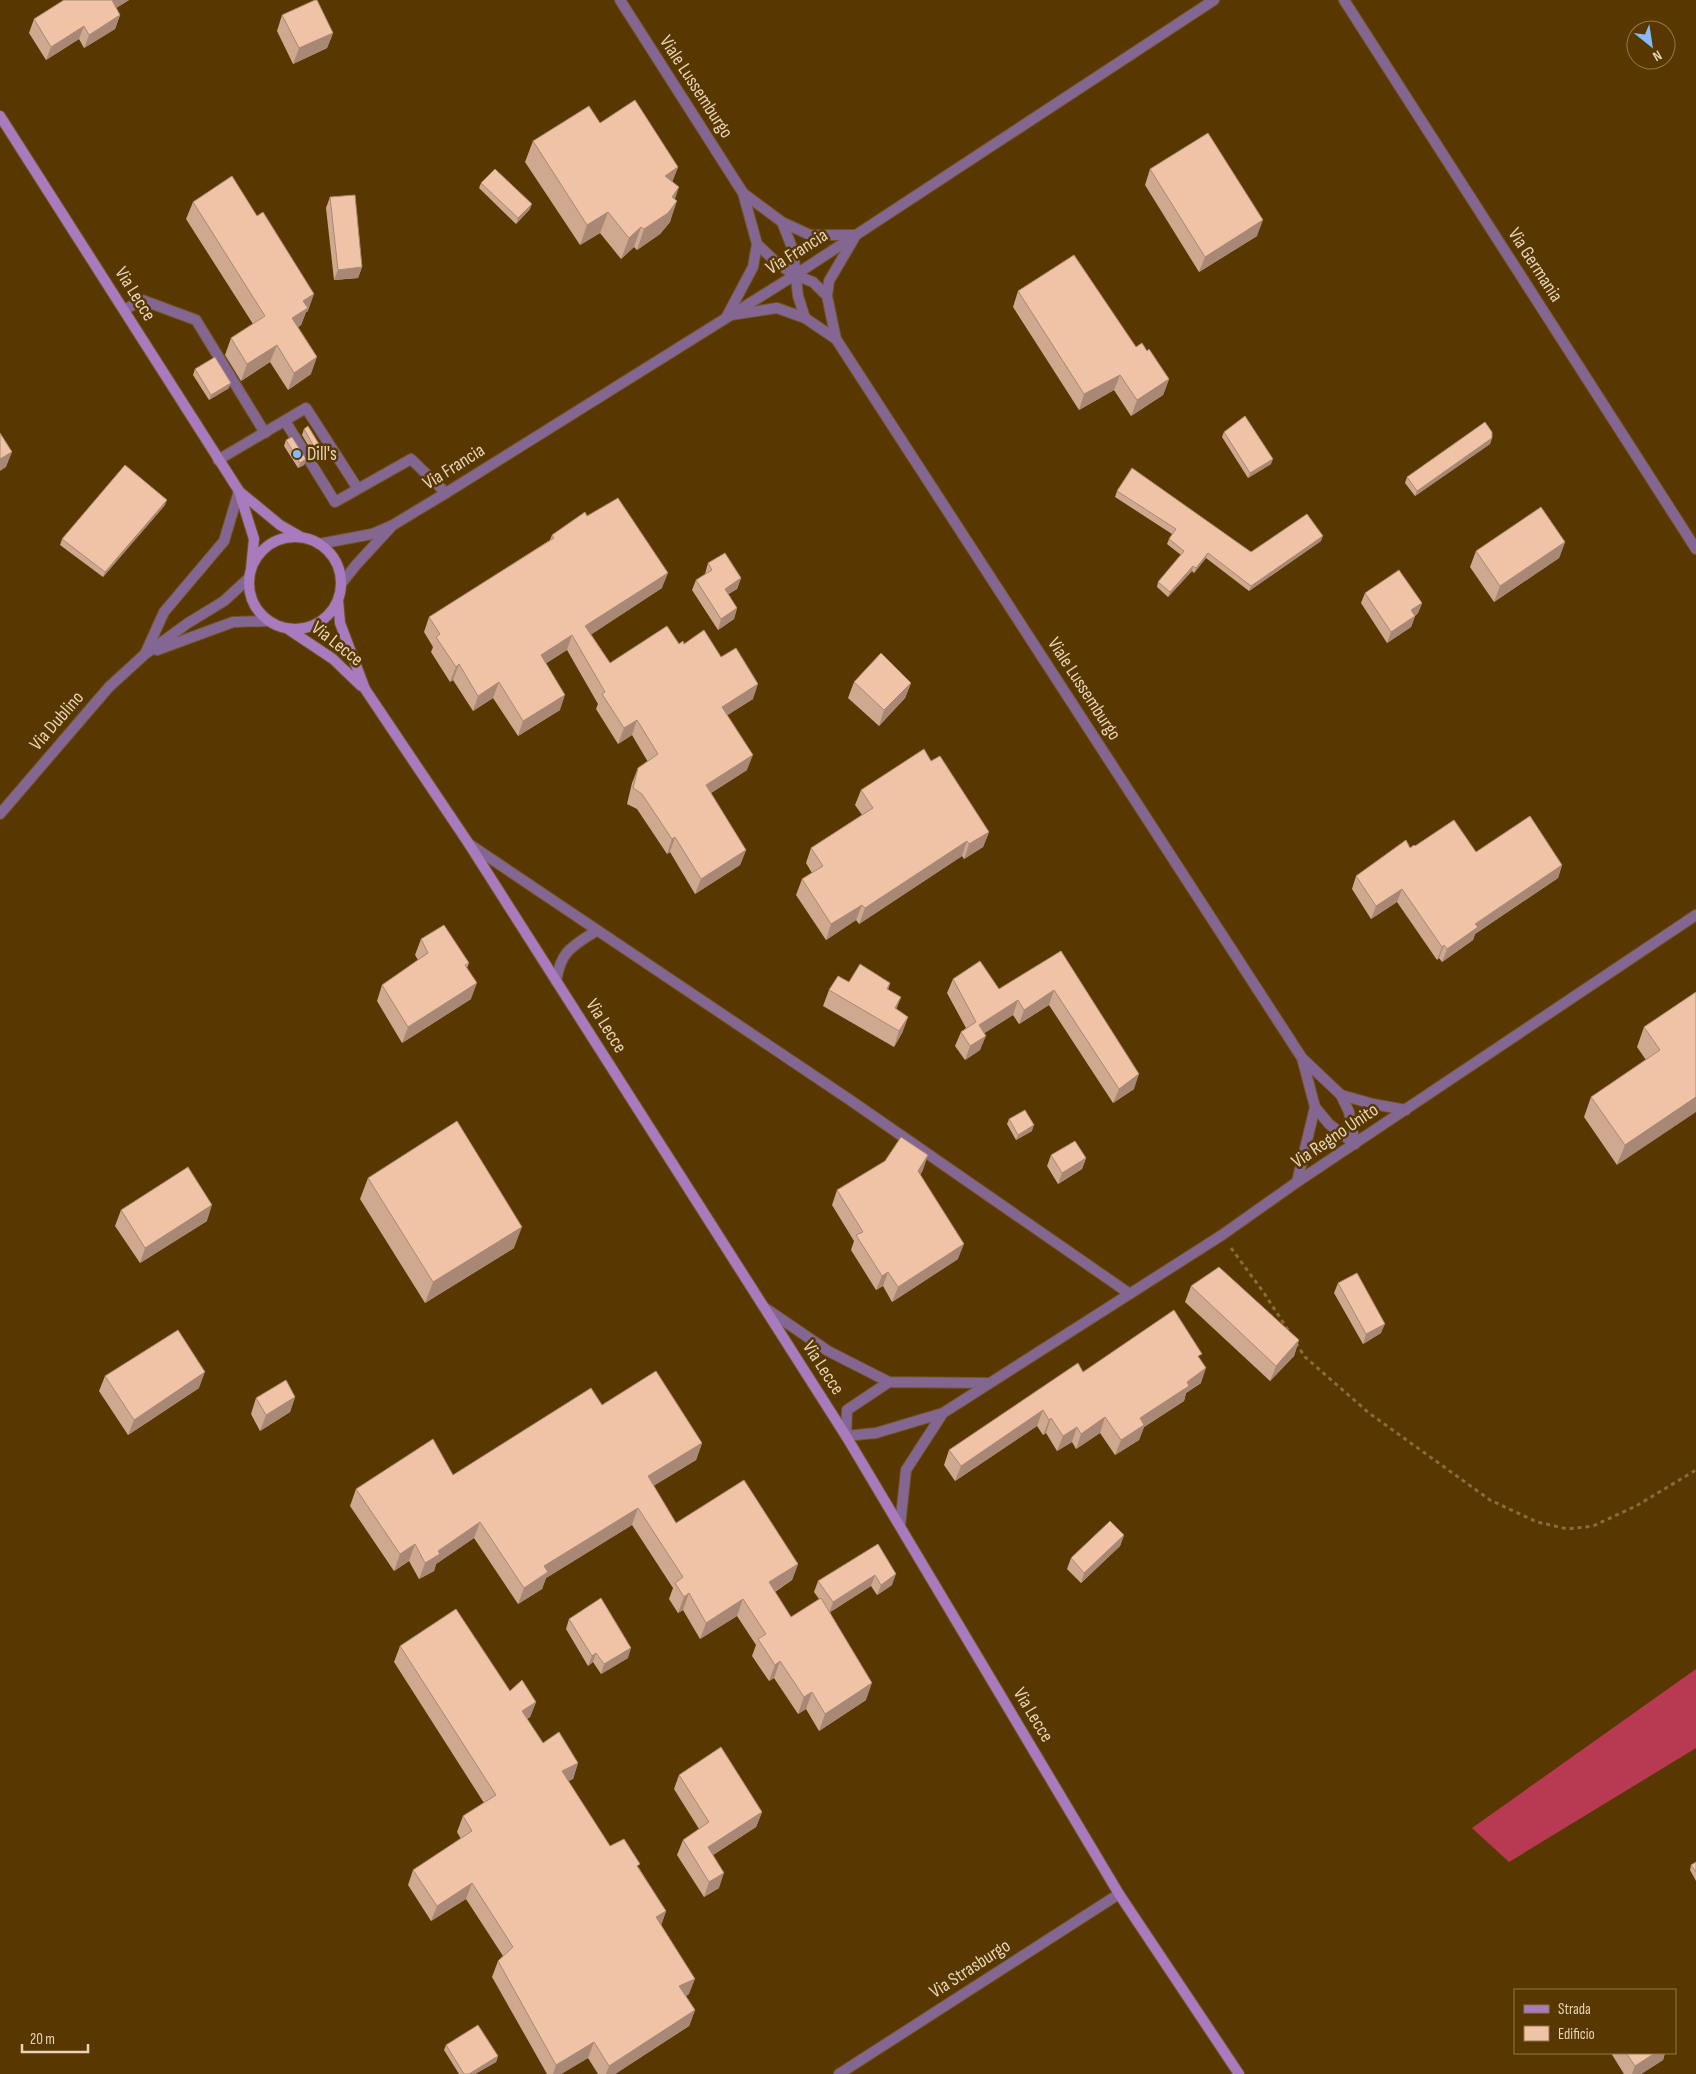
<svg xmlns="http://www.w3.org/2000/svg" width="1696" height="2074" font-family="'Sofia Sans Condensed',sans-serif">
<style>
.forest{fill:#b83a52}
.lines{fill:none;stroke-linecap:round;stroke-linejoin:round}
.service-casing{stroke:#725421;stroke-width:12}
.minor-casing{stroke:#725421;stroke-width:12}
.tertiary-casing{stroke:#725421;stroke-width:12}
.secondary-casing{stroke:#725421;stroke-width:12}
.path{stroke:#886c3f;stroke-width:3;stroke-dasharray:4 4;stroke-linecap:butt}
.service{stroke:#836792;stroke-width:10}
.minor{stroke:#836792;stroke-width:10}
.tertiary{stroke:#836792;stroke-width:10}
.secondary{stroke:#a87bbf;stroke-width:10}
.wall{fill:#cea88f}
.shaded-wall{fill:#a88874}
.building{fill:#f0c3a6;stroke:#a88874}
.poi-dot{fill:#86bbfb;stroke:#583800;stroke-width:2}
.labels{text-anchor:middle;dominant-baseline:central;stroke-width:5;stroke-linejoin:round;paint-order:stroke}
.street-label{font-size:19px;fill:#e6d3ba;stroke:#583800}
.poi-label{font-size:19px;fill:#e6d3ba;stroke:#583800;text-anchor:start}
</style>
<rect width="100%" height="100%" fill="#583800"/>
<path class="forest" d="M1696 1669V1748L1509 1862 1472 1828Z"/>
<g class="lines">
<defs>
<path id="service" d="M124 310 142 300 196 320 265 433
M285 421 335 502 358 489
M218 460 306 408 358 489 411 459 446 493"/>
<path id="minor" d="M620 0 743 193 757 244 753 267 727 316
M1344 0 1696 549
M743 193 782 222 810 235H856
M782 222 793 250 798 296 805 318
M856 235 829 281 827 296 836 339 1302 1058 1341 1095 1373 1104 1406 1110
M757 244 778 264 795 275 813 282 827 296
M731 315 777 308 805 318 836 339
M469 844 850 1100 1130 1294
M556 981C561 951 571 947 596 931
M1341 1095 1349 1112 1355 1144
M1315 1107 1329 1124 1355 1144
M1297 1182 1315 1107 1302 1058
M765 1308 828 1351 889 1382 990 1383
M889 1382 847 1410 846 1436 876 1433 943 1413
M900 1526 906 1470 943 1413 1222 1235 1297 1182 1696 915
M839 2074 1119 1894"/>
<path id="tertiary" d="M319 544 372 534 393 525 446 493 795 275 1214 0
M341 584 356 565 391 527
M157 650 233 622 269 621
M145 654 164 612 224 541 239 491
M0 814 109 687 144 655 188 623 224 601 249 578"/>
<path id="secondary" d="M0 116 239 491 254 539 251 569
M240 492 280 525 301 537
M249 583a46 46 0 1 1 92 0a46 46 0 1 1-92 0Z
M338 600 340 623 365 689 469 844 846 1436 1119 1894 1239 2074
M288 629 333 659 361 686"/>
</defs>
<use href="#service" class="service-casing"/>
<use href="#minor" class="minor-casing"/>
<use href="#tertiary" class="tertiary-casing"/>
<use href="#secondary" class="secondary-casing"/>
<path class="path" d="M1231 1248 1264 1293 1290 1333
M1296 1343 1305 1357 1369 1413 1490 1500 1537 1522 1568 1529 1593 1526 1636 1506 1696 1470"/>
<use href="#service" class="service"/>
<use href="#minor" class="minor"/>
<use href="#tertiary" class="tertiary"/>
<use href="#secondary" class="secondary"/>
</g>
<path class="wall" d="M64 0H129L116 8 120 15 115 29 84 48 79 39 46 60 29 33 34 19Z
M282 15 333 33 327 48 293 64 277 31Z
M600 123 678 167 672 182 675 199 670 222 660 234 637 250 634 247 621 259 600 233 580 245 525 162 533 141Z
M1150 169 1257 236 1199 272 1145 185Z
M481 183 530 209 516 224 479 188Z
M330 197 362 267 358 278 334 280 326 208Z
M193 202 308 311 306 312 301 325 298 327 311 374 288 390 270 362 241 381 225 355 231 338 253 324 186 219Z
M1018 291 1136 347 1147 351 1169 379 1163 395 1131 416 1114 390 1079 410 1013 307Z
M195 369 229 388 209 400 193 375Z
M304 429 321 454 315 457 302 435Z
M1224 432 1271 464 1248 478 1222 437Z
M1492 438 1490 444 1415 496 1405 483 1407 477Z
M286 440 306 459 304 465 298 468 284 446Z
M1117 491 1251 552 1321 541 1249 591 1206 558 1194 573 1192 571 1168 597 1157 587 1158 582 1181 555 1167 544 1169 539 1172 534 1115 497Z
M165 505 103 577 60 545 62 539Z
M587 516 662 588 591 634 610 663 679 644H684L721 657 753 699 727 715 747 770 711 793 746 850 740 865 695 894 670 852 667 854 637 809 627 804 632 783 638 768 648 762 632 735 618 744 596 709 598 704 567 650 546 663 560 710 518 736 493 698 473 711 453 680 450 682 431 652 433 647 424 632 429 617 550 540 552 535Z
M1565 542 1559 558 1494 602 1470 567 1476 551Z
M708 563 741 578 737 589 728 594 737 608 734 619 718 630 692 590 696 580 705 574Z
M1365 593 1422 603 1418 613 1415 616 1411 627 1387 643 1361 603Z
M854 682 911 683 905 698 879 726 848 698Z
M931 761 989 832 983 847 964 859 962 856 859 924 856 920 826 940 796 895 802 879 812 873 806 863 811 848 862 815 855 805 861 790Z
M1415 846 1476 852 1562 865 1558 878 1475 934 1473 940 1442 962 1439 958 1437 960 1397 902 1371 919 1352 889 1356 876 1410 848Z
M421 939 469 963 467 968 471 999 402 1043 377 1001 382 985 418 960 415 955Z
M1061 951 1134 1089 1113 1103 1049 1005 1019 1024 1013 1015 984 1033 980 1050 965 1060 955 1046 961 1032 966 1028 947 993 953 979 999 989Z
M849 982 890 983 888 990 896 1010 908 1017 902 1033 894 1047 823 1006 829 990Z
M1696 992 1617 1165 1584 1117 1591 1097 1646 1060 1637 1047 1644 1027Z
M1009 1119 1032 1131 1016 1140 1007 1124Z
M1051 1155 1086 1158 1082 1169 1058 1184 1047 1166Z
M923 1170 920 1175 958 1259 892 1302 883 1286 876 1290 851 1250 854 1241 832 1205 837 1190Z
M368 1178 514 1248 425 1303 360 1199Z
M121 1210 207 1221 140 1263 115 1226Z
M1338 1283 1381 1333 1363 1344 1334 1293Z
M1191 1286 1299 1340 1294 1356 1270 1381 1185 1302Z
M1200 1359 1201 1383 1186 1393 1184 1401 1144 1427 1139 1440 1115 1455 1100 1433 1076 1449 1072 1442 1057 1451 1046 1433 1043 1435 1037 1426 955 1481 944 1465 949 1450 1083 1372Z
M105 1376 199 1388 128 1435 99 1391Z
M295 1397 290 1412 260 1431 251 1414 256 1398Z
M602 1405 702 1443 696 1460 653 1486 676 1523 798 1564 792 1580 775 1592 791 1617 819 1599 814 1592 818 1581 878 1544 892 1585 877 1595 871 1586 830 1612 866 1700 819 1731 806 1709 798 1714 774 1678 769 1681 752 1656 756 1645 737 1616 700 1639 683 1610 678 1613 669 1599 673 1588 632 1525 546 1578 542 1589 518 1604 474 1538 436 1564 434 1571 419 1579 409 1561 394 1571 350 1506 356 1489 453 1475Z
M1124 1535 1120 1546 1081 1583 1067 1569 1071 1558Z
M569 1619 628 1658 601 1674 593 1662 588 1666 566 1629Z
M400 1646 536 1702 530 1717 527 1719 543 1743 578 1763 573 1779 568 1781 610 1846 639 1868 666 1911 661 1925 689 1994 686 1996 695 2010 689 2026 615 2074H598L588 2058 561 2074H547L492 1977 498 1961 503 1956 466 1899 431 1921 408 1885 413 1870 461 1839 457 1832 463 1816 484 1803 394 1662Z
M679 1775 762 1812 756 1827 713 1855 719 1888 704 1897 677 1855 683 1840 699 1829 674 1789Z
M1696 1862V1881L1690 1870 1691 1865Z
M446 2045 498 2056 496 2062 475 2074H459L444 2050Z
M1611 2053H1665L1663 2060 1641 2074H1624Z"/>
<path class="shaded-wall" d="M112 0H129L106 14Z
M120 15 115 29 84 48 89 35Z
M84 26 79 39 46 60 51 47Z
M333 33 327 48 293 64 299 48Z
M678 167 670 188 665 176Z
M679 187 672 208 677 201 670 222 660 234 637 250 644 229 672 197Z
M532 204 530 209 516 224 518 218Z
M608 212 600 233 580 245 587 225Z
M1263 220 1257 236 1199 272 1205 257Z
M641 227 634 247 621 259 629 238Z
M362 267 358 278 334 280 338 270Z
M314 294 308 311 306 312 301 325 286 335 292 318 303 301Z
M277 345 270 362 241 381 247 364Z
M317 357 311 374 288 390 294 373Z
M1120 375 1114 390 1079 410 1084 394Z
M1169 379 1163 395 1131 416 1137 400Z
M231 383 229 388 209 400 211 395Z
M1492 438 1490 444 1415 496 1417 491Z
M322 449 321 454 315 457 317 452Z
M12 452 6 467 0 471V459Z
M306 459 304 465 298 468 300 463Z
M1273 459 1271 464 1248 478 1250 473Z
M167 500 165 505 103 577 105 572Z
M1323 536 1321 541 1249 591 1251 586Z
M1565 542 1559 558 1494 602 1500 586Z
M1208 553 1206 558 1194 573 1196 568Z
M1193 566 1192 571 1168 597 1170 592Z
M668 573 662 588 580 642 585 626Z
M741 578 737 589 721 599 725 589Z
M1422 603 1418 613 1407 621 1411 610Z
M737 608 734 619 718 630 721 619Z
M1415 616 1411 627 1387 643 1391 632Z
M572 635 567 650 536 670 541 655Z
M459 664 453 680 450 682 456 667Z
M499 682 493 698 473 711 478 696Z
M911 683 905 698 879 726 884 710Z
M758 684 753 699 717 722 722 707Z
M565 695 560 710 518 736 523 721Z
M637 720 632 735 618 744 624 728Z
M753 755 747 770 700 800 706 785Z
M989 832 983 847 964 859 969 844Z
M675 837 670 852 667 854 672 839Z
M967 841 962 856 859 924 865 908Z
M746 850 740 865 695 894 701 879Z
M1562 865 1558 878 1475 934 1473 940 1442 962 1447 949 1475 924Z
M1402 889 1397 902 1371 919 1376 906Z
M862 905 856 920 826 940 831 924Z
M1444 945 1439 958 1437 960 1442 947Z
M477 983 471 999 402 1043 408 1027Z
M1054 990 1049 1005 1019 1024 1024 1010Z
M901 997 895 1013V1008Z
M1018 1000 1013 1015 974 1040 979 1025Z
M908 1017 902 1033 894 1047 899 1031Z
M986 1036 980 1050 965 1060 970 1046Z
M1139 1074 1134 1089 1113 1103 1119 1089Z
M1696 1097V1112L1617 1165 1625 1145Z
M1034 1125 1032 1131 1016 1140 1018 1135Z
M928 1155 923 1170 912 1186 918 1171Z
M1086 1158 1082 1169 1058 1184 1062 1173Z
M212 1205 207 1221 140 1263 145 1248Z
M522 1227 514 1248 425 1303 433 1282Z
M964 1244 958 1259 892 1302 898 1287Z
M888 1272 883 1286 876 1290 882 1276Z
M1385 1324 1381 1333 1363 1344 1366 1334Z
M1299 1340 1294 1356 1270 1381 1276 1366Z
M1206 1368 1201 1383 1186 1393 1184 1401 1144 1427 1139 1440 1115 1455 1121 1440 1140 1418 1187 1382Z
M205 1372 199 1388 128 1435 134 1420Z
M295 1397 290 1412 260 1431 266 1415Z
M1043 1410 1037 1426 955 1481 961 1466Z
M1105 1417 1100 1433 1076 1449 1081 1434Z
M1051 1418 1046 1433 1043 1435 1049 1420Z
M1077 1427 1072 1442 1057 1451 1063 1436Z
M702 1443 696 1460 642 1493 648 1476Z
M638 1508 632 1525 546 1578 542 1589 518 1604 524 1588 544 1566Z
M480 1522 474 1538 436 1564 434 1571 419 1579 425 1563 438 1551Z
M1124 1535 1120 1546 1081 1583 1084 1573Z
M415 1544 409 1561 394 1571 400 1554Z
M798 1564 792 1580 763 1599 769 1582Z
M896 1574 892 1585 877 1595 881 1585Z
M875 1575 871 1586 829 1613 833 1602Z
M689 1593 683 1610 678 1613 684 1597Z
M743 1599 737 1616 700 1639 706 1623Z
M631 1648 628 1658 601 1674 604 1664Z
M596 1653 593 1662 588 1666 592 1656Z
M780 1661 774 1678 769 1681 775 1665Z
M872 1683 866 1700 819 1731 825 1714Z
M812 1692 806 1709 798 1714 804 1697Z
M536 1702 530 1717 516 1727 522 1711Z
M578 1763 573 1779 556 1787 562 1771Z
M762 1812 756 1827 702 1862 708 1847Z
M724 1873 719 1888 704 1897 709 1882Z
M472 1883 466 1899 431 1921 437 1906Z
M666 1911 661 1926 656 1917Z
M695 1979 689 1994 673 2002 679 1986Z
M695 2010 689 2026 615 2074H606L609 2066Z
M594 2042 588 2058 561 2074H553L556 2065Z
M1655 2053H1665L1663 2060 1641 2074H1632L1635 2066Z
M498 2056 496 2062 475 2074H469Z"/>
<path class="building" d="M64 0H112L120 15 89 35 84 26 51 47 34 19Z
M315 0H317L333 33 299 48 282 15Z
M635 100 678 167 665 176 679 187 672 197 677 201 668 213 644 229 641 227 629 238 608 212 587 225 533 141 589 106 600 123Z
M1208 133 1263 220 1205 257 1150 169Z
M495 169 532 204 518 218 481 183Z
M232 176 257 216 263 212 314 294 303 301 308 308 292 318 317 357 294 373 277 345 247 364 231 338 265 316 193 202Z
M355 195 362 267 338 270 330 197Z
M1074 255 1136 347 1142 343 1147 351 1149 349 1169 379 1137 400 1120 375 1084 394 1018 291Z
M215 357 231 383 211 395 195 369Z
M1245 416 1273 459 1250 473 1224 432Z
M1485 422 1492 432V438L1417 491 1407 477Z
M308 426 322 449 317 452 304 429Z
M0 433 12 452 0 459Z
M292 437 306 459 300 463 286 440Z
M125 465 167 500 105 572 62 539Z
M1132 468 1251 552 1307 514 1323 536 1251 586 1208 553 1196 568 1193 566 1170 592 1158 582 1184 551 1169 539 1176 529 1117 491Z
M618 498 668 573 585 626 610 663 667 626 679 644 683 641 684 644 704 630 721 657 736 648 758 684 722 707 753 755 706 785 746 850 701 879 675 837 672 839 642 794 633 788 638 768 658 754 637 720 624 728 602 694 605 692 572 635 541 655 565 695 523 721 499 682 478 696 459 664 456 667 436 637 440 634 429 617 554 538 552 535 585 512 587 516Z
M1541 507 1565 542 1500 586 1476 551Z
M725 553 741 578 725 589 737 608 721 619 696 580 712 570 708 563Z
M1399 570 1422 603 1411 610 1415 616 1391 632 1365 593Z
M881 653 911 683 884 710 854 682Z
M924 749 931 761 940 756 989 832 969 844 967 841 865 908 862 905 831 924 802 879 823 866 811 848 873 808 861 790Z
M1530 816 1562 865 1475 924 1478 927 1447 949 1444 945 1442 947 1402 889 1376 906 1356 876 1406 840 1410 848 1414 845 1415 846 1454 820 1476 852Z
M444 925 469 963 465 965 477 983 408 1027 382 985 428 953 421 939Z
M1061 951 1139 1074 1119 1089 1054 990 1024 1010 1018 1000 979 1025 986 1036 970 1046 961 1032 976 1022 953 979 980 961 999 989Z
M860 964 890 983 887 989 901 997 895 1008 908 1017 899 1031 829 990 838 976 849 982Z
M1696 992V1097L1625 1145 1591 1097 1660 1050 1644 1027Z
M1025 1110 1034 1125 1018 1135 1009 1119Z
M457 1121 522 1227 433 1282 368 1178Z
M901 1137 928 1155 918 1171 964 1244 898 1287 888 1272 882 1276 856 1235 863 1232 837 1190 885 1161Z
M1075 1141 1086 1158 1062 1173 1051 1155Z
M188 1167 212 1205 145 1248 121 1210Z
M1219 1267 1299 1340 1276 1366 1191 1286Z
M1357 1273 1385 1324 1366 1334 1338 1283Z
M1174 1310 1202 1354 1198 1356 1206 1368 1187 1382 1189 1386 1140 1418 1144 1425 1121 1440 1105 1417 1081 1434 1077 1427 1063 1436 1051 1418 1049 1420 1043 1410 961 1466 949 1450 1078 1363 1083 1372Z
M178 1330 205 1372 134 1420 105 1376Z
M656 1371 702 1443 648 1476 676 1523 744 1480 798 1564 769 1582 791 1617 821 1598 872 1683 825 1714 812 1692 804 1697 780 1661 775 1665 758 1639 766 1634 743 1599 706 1623 689 1593 684 1597 675 1583 683 1577 638 1508 544 1566 548 1572 524 1588 480 1522 438 1551 440 1554 425 1563 415 1544 400 1554 356 1489 433 1439 453 1475 591 1388 602 1405Z
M286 1380 295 1397 266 1415 256 1398Z
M1110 1521 1124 1535 1084 1573 1071 1558Z
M878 1544 896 1574 881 1585 875 1575 833 1602 818 1581Z
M601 1598 631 1648 604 1664 596 1653 592 1656 569 1619Z
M456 1609 510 1691 522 1680 536 1702 522 1711 543 1743 559 1732 578 1763 562 1771 610 1846 624 1839 640 1864 637 1866 666 1911 656 1917 695 1979 679 1986 695 2010 609 2066 594 2042 556 2065 498 1961 513 1947 472 1883 437 1906 413 1870 472 1831 463 1816 496 1795 400 1646Z
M721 1747 762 1812 708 1847 724 1873 709 1882 683 1840 709 1822 679 1775Z
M1696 1862V1872L1691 1865Z
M478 2025 498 2056 469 2074H464L446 2045Z
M1626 2053H1655L1635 2066Z"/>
<circle class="poi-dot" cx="297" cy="454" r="5"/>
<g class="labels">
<g class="street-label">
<text transform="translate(696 87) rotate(57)">Viale Lussemburgo</text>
<text transform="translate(797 252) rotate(-32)">Via Francia</text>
<text transform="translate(1535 265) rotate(57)">Via Germania</text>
<text transform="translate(135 294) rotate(58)">Via Lecce</text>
<text transform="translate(454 467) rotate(-32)">Via Francia</text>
<text transform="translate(337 644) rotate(38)">Via Lecce</text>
<text transform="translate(1084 689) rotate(57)">Viale Lussemburgo</text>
<text transform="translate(57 721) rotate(-49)">Via Dublino</text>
<text transform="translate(606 1026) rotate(58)">Via Lecce</text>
<text transform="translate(1335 1136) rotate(-34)">Via Regno Unito</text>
<text transform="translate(823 1368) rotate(57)">Via Lecce</text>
<text transform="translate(1033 1715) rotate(59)">Via Lecce</text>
<text transform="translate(970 1969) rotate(-33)">Via Strasburgo</text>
</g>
<g class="poi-label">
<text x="307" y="454">Dill's</text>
</g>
</g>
<rect x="1514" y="1989" width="162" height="65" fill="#583800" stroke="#91764a"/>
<rect x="1524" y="2005" width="25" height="8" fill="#a87bbf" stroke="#91764a"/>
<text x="1558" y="2014" font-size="15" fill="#e6d3ba">Strada</text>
<rect x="1524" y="2026" width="25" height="15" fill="#f0c3a6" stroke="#91764a"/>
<text x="1558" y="2039" font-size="15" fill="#e6d3ba">Edificio</text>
<g transform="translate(1651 45) rotate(150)"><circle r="24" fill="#583800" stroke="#91764a"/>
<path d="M0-4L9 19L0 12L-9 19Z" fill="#86bbfb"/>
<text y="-8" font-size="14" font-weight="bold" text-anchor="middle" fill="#e6d3ba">N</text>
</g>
<path d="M22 2044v8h66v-8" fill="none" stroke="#e6d3ba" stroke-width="2.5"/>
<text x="30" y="2044" font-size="15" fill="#e6d3ba" stroke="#583800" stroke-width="4" paint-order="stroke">20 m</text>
</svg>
